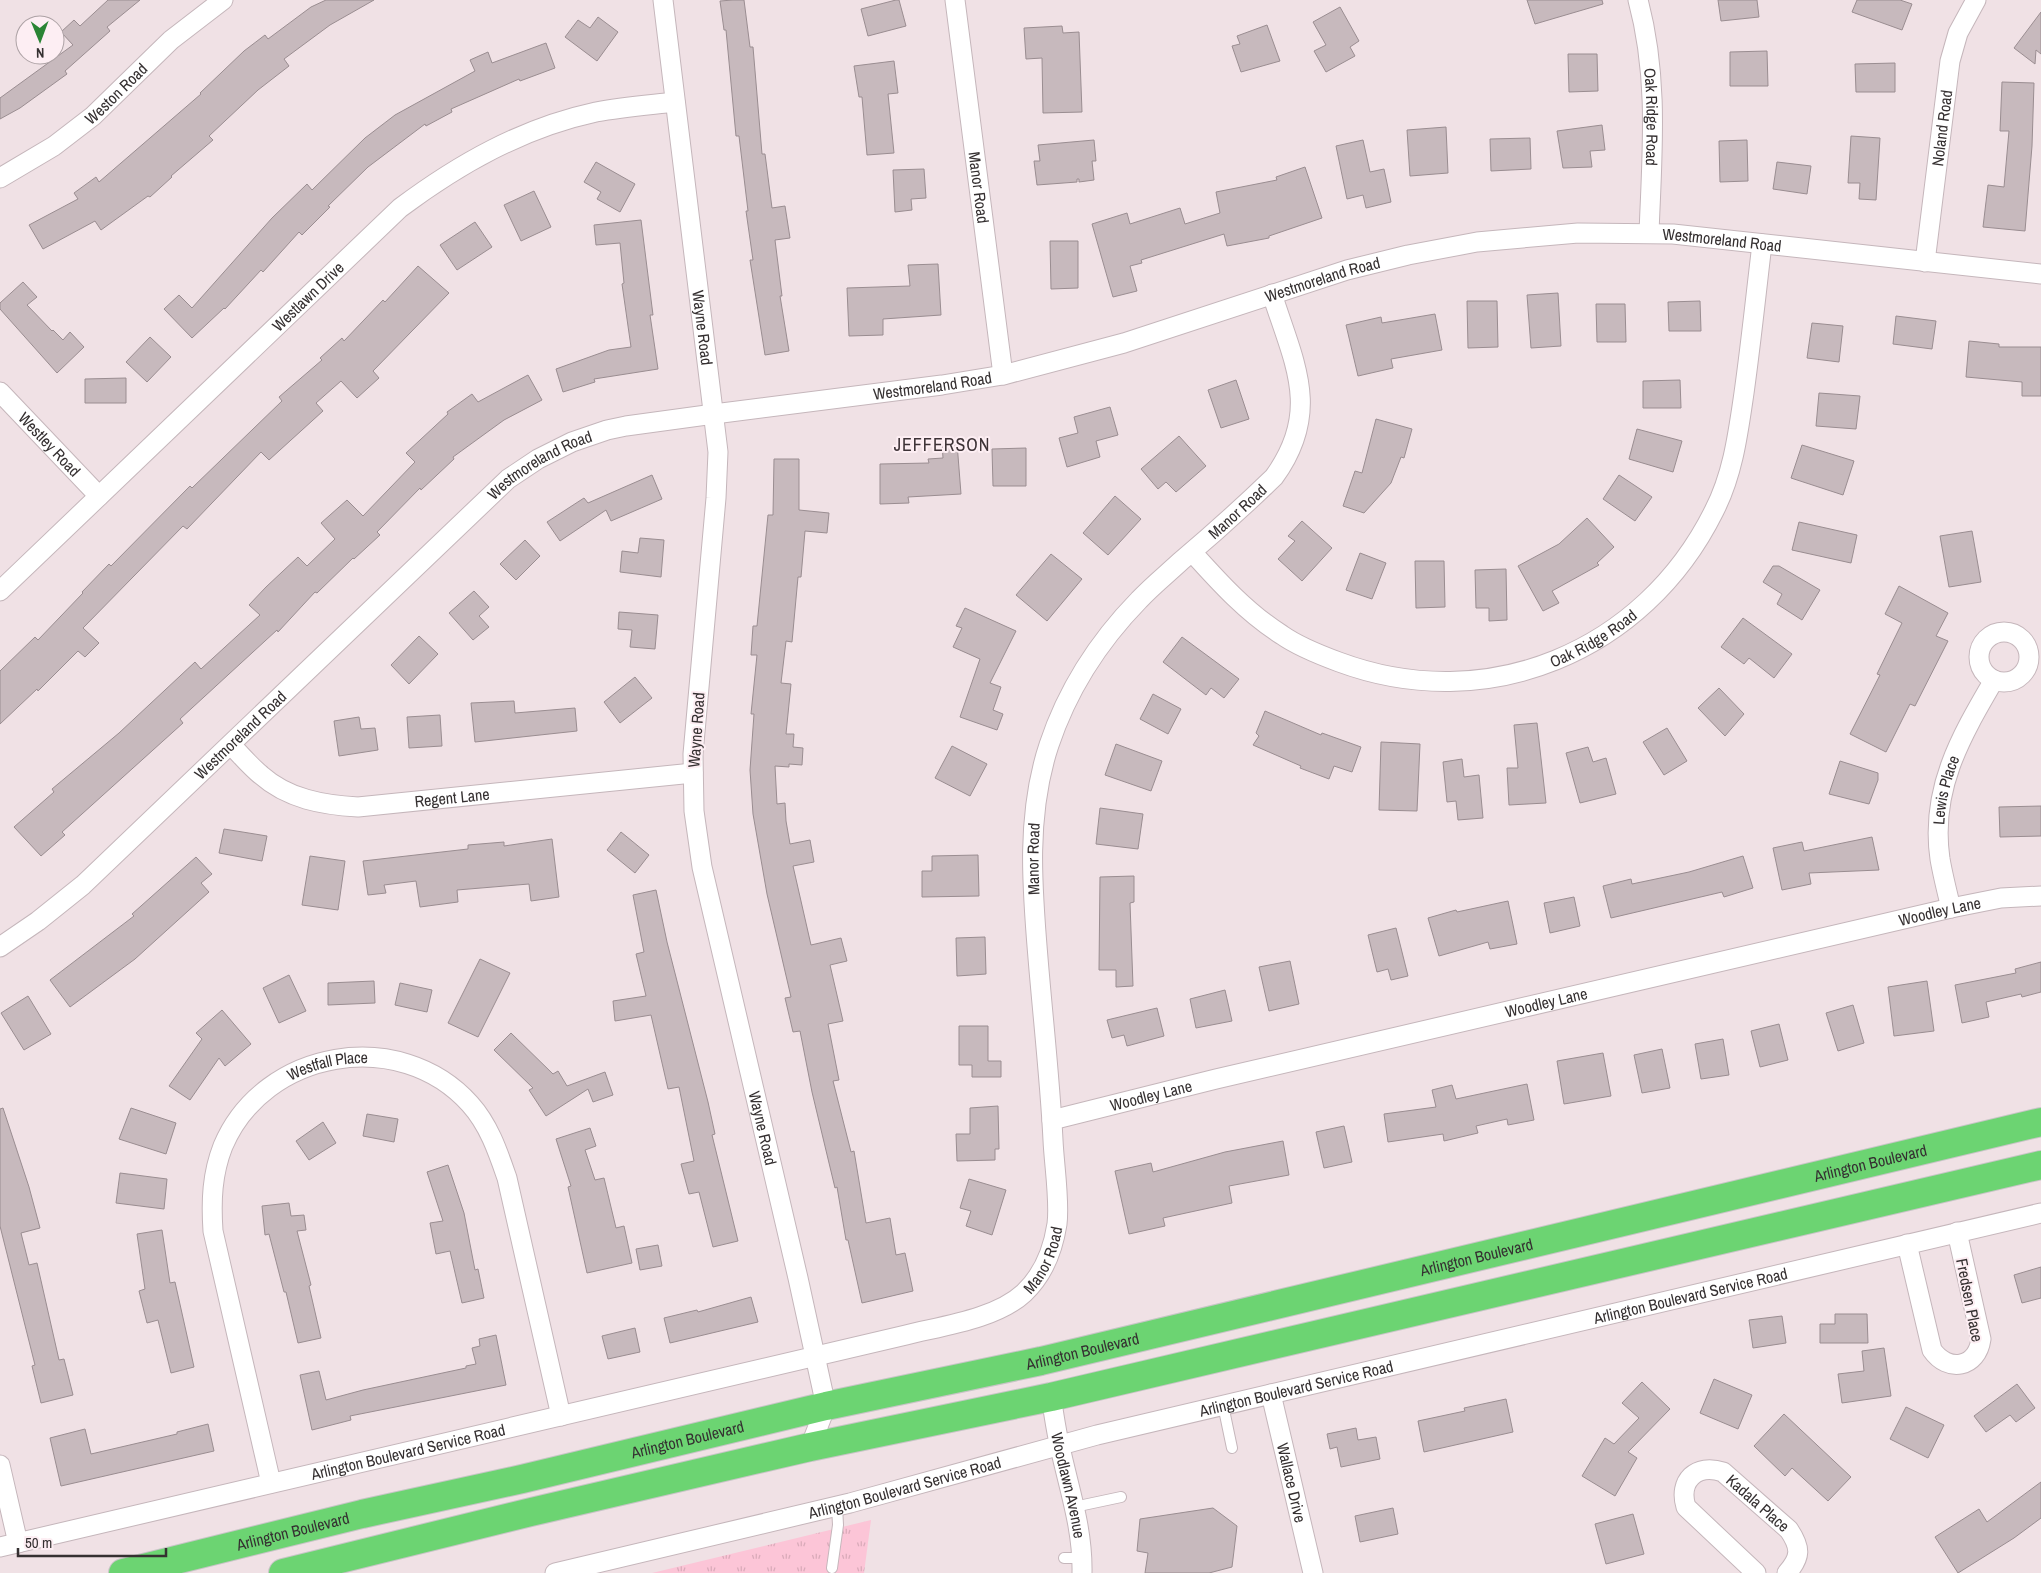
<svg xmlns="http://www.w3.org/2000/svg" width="2041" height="1573" font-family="'Archivo Narrow',sans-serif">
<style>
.park{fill:url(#park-tufts)}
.building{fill:#c7b9bd;stroke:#9a8d91}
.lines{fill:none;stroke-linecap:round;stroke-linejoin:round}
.lane-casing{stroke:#c5b6bb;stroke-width:12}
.street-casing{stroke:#c5b6bb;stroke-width:21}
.highway-casing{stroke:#c6c5c5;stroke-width:30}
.lane{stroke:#fff;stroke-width:10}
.street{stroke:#fff;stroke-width:19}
.highway{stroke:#6cd472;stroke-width:28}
.labels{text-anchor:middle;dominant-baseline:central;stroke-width:4;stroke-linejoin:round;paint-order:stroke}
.street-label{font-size:16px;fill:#353031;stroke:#fdeef3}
.neighbourhood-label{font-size:18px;letter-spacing:1px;fill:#3d3236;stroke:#fdeef3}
</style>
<defs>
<pattern id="park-tufts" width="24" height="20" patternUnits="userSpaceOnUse" patternTransform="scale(1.25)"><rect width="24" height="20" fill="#fcc5d7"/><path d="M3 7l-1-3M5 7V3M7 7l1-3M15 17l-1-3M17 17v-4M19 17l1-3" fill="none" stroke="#d9aab9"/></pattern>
</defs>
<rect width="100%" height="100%" fill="#f0e1e5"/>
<path class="park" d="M871 1520 864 1573H652Z"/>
<path class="building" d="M108 0H140L107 27 110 31 65 71 67 74 20 108 0 119V98L73 45 61 32 74 20 80 26Z
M326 0H374L330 25 284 59 289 66 258 90 209 136 213 140 171 176 172 177 150 197 148 196 101 230 95 221 43 249 29 225 78 199 74 193 96 177 99 182 201 94 200 93 244 51 265 35 268 39 311 7Z
M733 0H744L750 47H753L762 154H765L772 208 785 206 790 238 775 240 782 296H780L789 351 765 355 750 260H753L746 211H748L739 136H736L726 30H724L720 1Z
M896 0H899L906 26 868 36 861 9Z
M1527 0H1602L1603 4 1535 24Z
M1718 0H1757L1759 17 1721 21Z
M1857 0H1900L1912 4 1902 30 1852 12Z
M1340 7 1359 41 1350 47 1355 56 1326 72 1314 51 1326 45 1313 22Z
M2041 12V54L2036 50 2035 64 2014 48Z
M598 17 618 32 597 61 565 37 578 20 590 28Z
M1267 25 1280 61 1241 72 1232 46 1240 44 1237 36Z
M1062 26 1063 33 1079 32 1082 112 1043 113 1042 58 1026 59 1024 28Z
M546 43 555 68 520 81 519 79 451 109 452 112 426 126 425 124 368 167 328 206 330 207 302 235 299 232 263 272 261 270 225 309 224 308 192 338 164 309 179 295 192 308 272 218 307 184 312 190 365 138 395 115 475 71 470 60 488 52 492 63Z
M1767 51 1768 86H1730V52Z
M1568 54H1597L1598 91 1569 92Z
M894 61 898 93 888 94 894 153 867 155 862 97H859L854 66Z
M1895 63V92H1856L1855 64Z
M2002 82 2034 83 2032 146 2025 231 1983 227 1988 185 2004 187 2009 131H2000Z
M1602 125 1605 150 1590 151 1592 167 1563 168 1557 131Z
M1446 127 1448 173 1410 176 1407 130Z
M1851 136 1880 138 1876 200 1859 199 1860 183H1848Z
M1530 138 1531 169 1491 171 1490 139Z
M1094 140 1096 161H1092L1094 180 1079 182V179H1077V182L1037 185 1034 161H1040L1038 145Z
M1363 140 1370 172 1384 169 1391 202 1366 208 1363 195 1347 199 1336 146Z
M1747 140 1748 181 1720 182 1719 141Z
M596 162 635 184 620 212 597 199 601 192 584 182Z
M1777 162 1811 166 1807 194 1773 189Z
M1305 167 1322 218 1269 236V238L1227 246 1224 234 1141 260 1142 263 1130 266 1137 291 1113 297 1092 224 1127 213 1130 224 1180 208 1185 224 1220 213 1216 192 1277 180 1276 177Z
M924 169 926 198 911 199 912 210 895 212 893 170Z
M534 191 551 227 521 241 504 205Z
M641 220 653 315H650L658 369 594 379 595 382 563 392 556 369 609 350 631 347 622 284 624 283 620 243 596 245 594 225Z
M475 222 492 247 457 270 440 245Z
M1050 241H1078V288L1051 289Z
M938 264 941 315 883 319V335L849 336 847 288 910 286 908 265Z
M418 266 449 293 373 371 379 378 357 398 341 381 316 403 323 411 269 460 261 452 187 529 183 526 83 628 99 643 85 657 78 651 38 691 37 689 0 724V671L35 637 38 640 83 593 82 592 109 564 111 566 190 486 192 488 282 401 279 397 322 360 320 358 342 338 344 341 383 300 385 302Z
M23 282 37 297 27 305 52 331 53 330 63 340 70 332 84 347 57 373 0 309V303Z
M1558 293 1561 346 1531 348 1527 295Z
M1467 301H1497L1498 347 1468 348Z
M1700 301 1701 331H1669L1668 302Z
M1596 304H1625L1626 342H1597Z
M1435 314 1442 350 1391 359 1393 368 1358 376 1346 325 1381 317 1382 323Z
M1896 316 1936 321 1932 349 1893 344Z
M1812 323 1843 326 1839 362 1807 358Z
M150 337 171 357 147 382 126 362Z
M1969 341 1999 344V347H2041V396H2022V382L1966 377Z
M528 375 542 400 504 420 453 457 454 459 421 490 420 488 377 532 380 535 354 559 353 558 317 593 315 592 278 632 277 630 180 719 183 723 62 832 65 835 41 856 14 827 54 792 52 789 119 733 195 662 201 669 260 615 249 605 266 587 298 557 307 566 335 539 321 523 347 500 363 516 415 462 406 453 448 414 447 412 472 394 478 402Z
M126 378V403H85V379Z
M1236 380 1249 419 1221 428 1208 390Z
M1680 380 1681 408H1643V381Z
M1819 393 1860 396 1856 429 1816 426Z
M1110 407 1118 435 1096 441 1100 457 1067 467 1059 438 1078 433 1074 417Z
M1376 419 1412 429 1404 458 1401 457 1391 483 1364 513 1343 506 1355 471 1362 473Z
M1637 429 1682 441 1673 472 1629 459Z
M1179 436 1206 466 1176 492 1166 482 1158 489 1141 469Z
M957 443 961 494 908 497 909 503 880 504V464L929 463 928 459 943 458 942 444Z
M1802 445 1854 461 1843 495 1791 478Z
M1026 448V486H993L992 449Z
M774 459H799V510L829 513 827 533 805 531 801 577H798L792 642 786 641 781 683 791 684 786 734H794L793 747 803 748 802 765 789 764V767L775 766 777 804 785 803 786 821 790 844 810 840 814 862 793 866 811 945 841 938 847 961 830 965 843 1021 828 1024 839 1080 833 1081 851 1152 854 1151 866 1223 890 1218 896 1255 905 1253 913 1291 862 1303 848 1240H846L837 1187 835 1188 812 1092 800 1031 793 1032 785 998 791 997 767 894 753 814 750 770 754 714H751L757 655H751L753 626H757L768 515H773Z
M652 475 662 499 611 521 606 510 560 541 547 522 584 498 588 503Z
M1619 475 1652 497 1635 521 1603 499Z
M1115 496 1141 519 1108 555 1083 533Z
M1587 518 1614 547 1597 563 1599 565 1552 591 1559 603 1543 611 1518 566 1559 544Z
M1302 521 1332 548 1302 581 1278 559 1295 541 1288 536Z
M1799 522 1857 535 1851 563 1792 550Z
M1972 531 1981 582 1949 587 1940 536Z
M640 538 664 540 661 577 620 572 622 551 638 553Z
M525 540 540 556 516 580 500 564Z
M1360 553 1386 563 1372 599 1346 590Z
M1051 554 1082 579 1047 621 1016 595Z
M1415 561H1444L1445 607 1416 608Z
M1773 566H1779L1820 590 1802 620 1777 604 1782 594 1763 582Z
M1506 569 1507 620 1489 621V608H1476L1475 570Z
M1899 586 1948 613 1936 636 1948 641 1915 706 1910 704 1886 752 1850 734 1880 675 1877 674 1902 623 1885 614Z
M474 591 489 607 479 616 489 627 473 640 449 613Z
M965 608 1016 631 990 683 1001 687 993 710 1003 714 997 730 960 717 980 659 953 647 962 628 956 626Z
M619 612 658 615 655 649 630 647 632 630 618 629Z
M1743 618 1792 654 1774 678 1749 658 1744 664 1721 647Z
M419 636 438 654 409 684 391 665Z
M1182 637 1239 679 1224 698 1211 688 1206 695 1163 662Z
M635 677 652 698 620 723 604 702Z
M1719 688 1744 714 1725 736 1698 708Z
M1153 694 1181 709 1168 734 1140 719Z
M514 701 515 713 575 708 577 731 475 742 471 703Z
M1265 711 1321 735 1322 733 1361 747 1352 772 1334 766 1329 779 1300 768 1301 766 1253 745 1259 736 1256 733Z
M440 715 442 746 409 748 407 717Z
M359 717 361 729 375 728 378 750 339 756 334 721Z
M1537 723 1546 803 1509 805 1507 768H1518L1514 725Z
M1667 728 1687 761 1664 775 1643 742Z
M1381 742 1420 744 1417 811 1379 810Z
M1116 744 1162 761 1151 791 1105 775Z
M952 746 987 764 970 796 935 778Z
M1588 747 1593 762 1606 758 1616 794 1580 803 1566 753Z
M1462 759 1464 777 1479 775 1483 818 1458 820 1456 801 1447 802 1443 762Z
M1840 761 1878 773V780L1869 804 1829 794Z
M2041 806V836L2000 837 1999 807Z
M1100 808 1143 814 1138 849 1096 844Z
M224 829 267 836 262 861 219 853Z
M621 832 649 855 635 873 607 850Z
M1872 837 1879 870 1809 873 1811 884 1782 890 1773 848 1802 842 1804 851Z
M552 839 559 897 531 901 529 884 457 890 458 902 420 907 416 881 384 885 386 893 368 895 363 861 468 849V845L504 842V846Z
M978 855 979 896 922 897V871H932V856Z
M310 856 345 861 338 910 302 905Z
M1743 856 1753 888 1724 897 1722 892 1611 918 1603 886 1631 879 1632 884 1689 872Z
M196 857 212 874 201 883 209 892 135 959 70 1007 50 980 134 916 132 914Z
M1134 876V902L1130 903 1133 986 1116 987V970H1099L1100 877Z
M656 890 667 942 708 1102 715 1134 712 1135 738 1241 713 1247 699 1192 689 1194 681 1164 694 1161 679 1087 668 1089 651 1015 615 1021 613 1001 646 996 636 954 644 952 633 895Z
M1574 897 1580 926 1550 933 1544 903Z
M1508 901 1517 944 1490 949 1488 942 1439 956 1428 918 1456 910 1457 912Z
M1396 928 1408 976 1391 980 1388 969 1377 972 1368 935Z
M985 937 986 974 957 976 956 938Z
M480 959 510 973 478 1037 448 1023Z
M1290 961 1299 1004 1269 1011 1259 967Z
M2041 962V992L2022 997 2021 994 1986 1002 1989 1017 1962 1023 1955 985 2016 973 2015 969Z
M289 975 306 1011 279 1023 263 988Z
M374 981 375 1003 328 1005V983Z
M1927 981 1934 1031 1894 1036 1888 987Z
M400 983 432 990 427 1012 395 1005Z
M1225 990 1232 1021 1196 1028 1190 999Z
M28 996 51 1034 24 1050 1 1013Z
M1853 1005 1864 1043 1838 1051 1826 1013Z
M1157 1008 1164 1036 1127 1046 1124 1035 1112 1038 1107 1020Z
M222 1010 251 1044 225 1066 219 1058 190 1100 169 1086 202 1039 196 1033Z
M1779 1024 1788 1060 1760 1067 1751 1031Z
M959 1026H988V1061H1001V1077H972V1065H959Z
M511 1033 553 1074 558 1071 567 1086 605 1072 613 1095 593 1102 588 1089 546 1116 529 1090 533 1088 494 1050Z
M1723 1039 1729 1075 1701 1079 1695 1044Z
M1662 1049 1670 1088 1642 1093 1634 1055Z
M1603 1053 1611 1096 1564 1104 1557 1061Z
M1527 1084 1534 1120 1508 1125 1507 1119 1476 1126 1478 1133 1444 1141 1443 1134 1388 1142 1384 1114 1436 1107 1432 1090 1452 1085 1456 1099Z
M998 1106 999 1149H995V1160L957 1161 956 1134H970V1108Z
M3 1108 29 1187 40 1228 21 1233 29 1265 37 1263 59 1360 64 1359 73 1395 41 1403 32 1366 35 1365 0 1226V1109Z
M131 1108 176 1123 166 1154 119 1139Z
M367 1114 398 1119 394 1142 363 1136Z
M323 1122 336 1143 309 1160 296 1141Z
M1344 1126 1352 1162 1324 1168 1316 1132Z
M590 1128 596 1146 585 1150 595 1180 604 1178 616 1228 624 1226 632 1263 587 1273 568 1187 571 1186 556 1139Z
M1283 1141 1289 1175 1229 1186 1232 1203 1163 1218 1165 1226 1129 1234 1115 1171 1151 1163 1153 1172 1225 1152Z
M448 1165 464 1213 475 1270 478 1269 484 1298 462 1303 450 1251 436 1254 430 1223 443 1221 427 1172Z
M120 1173 167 1179 164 1209 116 1203Z
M969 1179 1006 1190 992 1235 966 1226 971 1211 960 1208Z
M289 1203 291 1216 304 1215 306 1230 297 1231 311 1285 309 1286 321 1338 298 1343 286 1292H284L269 1234 265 1235 262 1206Z
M162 1230 170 1283 175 1282 194 1367 171 1373 158 1320 147 1323 139 1291 145 1289 137 1234Z
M658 1245 662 1266 640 1270 636 1249Z
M2041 1267V1298L2022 1303 2014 1275Z
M751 1297 758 1322 670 1343 664 1318 697 1310 698 1312Z
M1835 1314H1867L1868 1343H1820V1324H1835Z
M1782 1316 1786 1343 1753 1348 1749 1320Z
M635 1328 640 1352 608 1359 602 1336Z
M496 1335 506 1385 350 1416 351 1420 312 1430 300 1375 319 1371 326 1400 363 1390 466 1368V1366L476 1364 472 1348 480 1346 479 1339Z
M1884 1348 1891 1396 1842 1403 1838 1374 1864 1371 1862 1351Z
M1714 1379 1752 1395 1738 1429 1700 1413Z
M1642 1382 1670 1409 1628 1452 1637 1458 1615 1496 1582 1476 1605 1438 1614 1444 1639 1418 1622 1403Z
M2017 1384 2035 1408 2016 1422 2010 1415 1986 1432 1974 1416Z
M1506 1399 1513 1432 1424 1452 1418 1421 1465 1411 1464 1408Z
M1906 1407 1944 1425 1928 1458 1890 1439Z
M1784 1414 1851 1477 1828 1501 1792 1468 1785 1476 1754 1446Z
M208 1424 214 1451 61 1486 50 1438 85 1429 91 1454 177 1434V1432Z
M1356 1428 1358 1440 1376 1437 1380 1459 1341 1467 1337 1447 1330 1449 1327 1434Z
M2041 1482V1518L2014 1538 1958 1573 1935 1537 1979 1509 1987 1522Z
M1213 1508 1237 1526 1232 1567 1209 1573H1145L1148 1553 1137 1551 1140 1519Z
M1393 1508 1398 1534 1360 1542 1355 1516Z
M1633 1514 1644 1554 1606 1564 1595 1524Z"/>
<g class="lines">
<defs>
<path id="lane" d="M1223 1405 1232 1448
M1074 1507 1121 1497
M1064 1558H1082
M832 1568 838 1525 837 1506"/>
<g id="street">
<path id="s1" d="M663 0 718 452 716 498 693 754 694 811 702 867 798 1278 826 1406 810 1447"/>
<path id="s2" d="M955 0 1003 375"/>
<path id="s3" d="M1638 0C1659 78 1652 153 1649 233"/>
<path id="s4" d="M0 178 54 146 93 116 171 40 223 0"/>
<path id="s5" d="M1925 262 1950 61 1958 33 1976 0"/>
<path id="s6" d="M0 392 99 496"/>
<path id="s7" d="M1192 552C1219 582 1247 613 1282 635 1299 647 1320 655 1339 662 1487 717 1644 652 1714 511 1733 474 1738 434 1744 393 1751 343 1756 294 1762 244"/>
<path id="s8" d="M0 591 400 208C459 164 522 128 596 112 622 107 649 105 675 102"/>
<circle cx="2004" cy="657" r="25"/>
<path id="s9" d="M231 745C241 755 250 766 261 775 288 799 323 805 358 807L693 773"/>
<path id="s10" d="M1951 908C1947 892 1943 876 1940 859 1930 790 1960 738 1994 680"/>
<path id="s11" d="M0 947 38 921 83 885 508 479 538 459 572 442 607 430 626 426 714 414 942 385 1003 375 1124 343 1347 270 1408 255 1477 242 1578 233 1673 234 2041 274"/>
<path id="s12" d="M1052 1120 1216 1079 1951 908 2001 898 2041 896"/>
<path d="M1907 1244 1932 1350C1948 1373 1977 1368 1981 1339L1957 1232"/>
<path id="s13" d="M1271 1394 1313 1573"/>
<path id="s14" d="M1051 1397C1054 1414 1056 1431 1060 1447 1069 1489 1083 1529 1082 1573"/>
<path d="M0 1465 18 1543"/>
<path id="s15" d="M271 1483 213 1231C211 1201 212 1174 223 1146 264 1049 400 1026 470 1104 489 1125 498 1152 507 1178L561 1416"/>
<path id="s16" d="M0 1547 906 1335C942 1326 996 1319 1024 1293 1043 1275 1053 1250 1057 1224 1060 1201 1054 1164 1053 1140 1050 1080 1043 1019 1038 958 1032 887 1026 814 1049 745 1067 691 1099 641 1139 600 1152 586 1167 574 1181 561 1213 534 1244 506 1274 477 1322 411 1294 363 1272 294"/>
<path id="s17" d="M555 1573 850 1503 1097 1435 2041 1213"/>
<path id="s18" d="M1756 1573 1686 1507C1678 1481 1696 1463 1723 1472L1789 1530C1801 1548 1801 1557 1787 1573"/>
</g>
<g id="highway">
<path id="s19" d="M123 1573 362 1514 522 1479 826 1406 1041 1361 2041 1122"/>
<path d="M283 1573 531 1512 810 1447 1051 1397 2041 1165"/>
</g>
</defs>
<use href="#lane" class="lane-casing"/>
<use href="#street" class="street-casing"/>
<use href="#highway" class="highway-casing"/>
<use href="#lane" class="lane"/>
<use href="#street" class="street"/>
<use href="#highway" class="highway"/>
</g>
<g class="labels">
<g class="street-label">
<text stroke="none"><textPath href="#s4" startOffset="144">Weston Road</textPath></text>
<text stroke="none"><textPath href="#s3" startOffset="118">Oak Ridge Road</textPath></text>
<text stroke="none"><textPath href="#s5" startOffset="135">Noland Road</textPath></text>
<text stroke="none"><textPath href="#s2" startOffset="189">Manor Road</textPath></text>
<text stroke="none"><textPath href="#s11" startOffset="1941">Westmoreland Road</textPath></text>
<text stroke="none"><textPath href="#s11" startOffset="1536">Westmoreland Road</textPath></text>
<text stroke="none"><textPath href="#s8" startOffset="426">Westlawn Drive</textPath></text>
<text stroke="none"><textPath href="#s1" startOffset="330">Wayne Road</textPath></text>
<text stroke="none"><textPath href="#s11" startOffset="1131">Westmoreland Road</textPath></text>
<text stroke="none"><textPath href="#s6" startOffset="72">Westley Road</textPath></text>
<text stroke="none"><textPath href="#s11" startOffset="726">Westmoreland Road</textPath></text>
<text stroke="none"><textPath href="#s16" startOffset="1921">Manor Road</textPath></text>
<text stroke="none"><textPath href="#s7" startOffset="451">Oak Ridge Road</textPath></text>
<text transform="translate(696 730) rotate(-86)">Wayne Road</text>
<text stroke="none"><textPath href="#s11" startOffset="321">Westmoreland Road</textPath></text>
<text stroke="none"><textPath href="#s10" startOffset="120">Lewis Place</textPath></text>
<text stroke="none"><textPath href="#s9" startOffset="241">Regent Lane</textPath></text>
<text stroke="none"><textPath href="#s16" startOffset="1501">Manor Road</textPath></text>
<text stroke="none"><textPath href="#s12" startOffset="912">Woodley Lane</textPath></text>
<text stroke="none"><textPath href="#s12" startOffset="508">Woodley Lane</textPath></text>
<text stroke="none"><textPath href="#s15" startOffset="484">Westfall Place</textPath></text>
<text stroke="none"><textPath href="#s12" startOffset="102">Woodley Lane</textPath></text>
<text stroke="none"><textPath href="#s1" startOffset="1140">Wayne Road</textPath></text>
<text stroke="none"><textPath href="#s19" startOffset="1795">Arlington Boulevard</textPath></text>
<text stroke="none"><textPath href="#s19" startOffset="1390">Arlington Boulevard</textPath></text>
<text stroke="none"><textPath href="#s16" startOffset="1096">Manor Road</textPath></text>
<text stroke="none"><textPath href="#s17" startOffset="1169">Arlington Boulevard Service Road</textPath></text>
<text transform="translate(1970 1300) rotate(79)">Fredsen Place</text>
<text stroke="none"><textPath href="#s19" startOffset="985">Arlington Boulevard</textPath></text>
<text stroke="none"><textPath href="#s17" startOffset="764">Arlington Boulevard Service Road</textPath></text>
<text stroke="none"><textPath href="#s19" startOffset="580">Arlington Boulevard</textPath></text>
<text stroke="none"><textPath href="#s16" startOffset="419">Arlington Boulevard Service Road</textPath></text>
<text stroke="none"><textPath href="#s13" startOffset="91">Wallace Drive</textPath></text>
<text stroke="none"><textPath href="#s14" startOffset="90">Woodlawn Avenue</textPath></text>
<text stroke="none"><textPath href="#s17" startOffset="360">Arlington Boulevard Service Road</textPath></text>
<text stroke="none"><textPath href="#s18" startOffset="209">Kadala Place</textPath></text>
<text stroke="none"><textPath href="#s19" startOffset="175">Arlington Boulevard</textPath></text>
</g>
<g class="neighbourhood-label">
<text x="942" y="444">JEFFERSON</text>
</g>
</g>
<g transform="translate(40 40) rotate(179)"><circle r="24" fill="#fdeef3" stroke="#ada2a5"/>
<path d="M0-4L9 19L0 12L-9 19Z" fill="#2a8434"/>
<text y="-8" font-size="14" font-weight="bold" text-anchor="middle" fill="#353031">N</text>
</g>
<path d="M18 1548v8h148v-8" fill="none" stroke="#353031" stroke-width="2.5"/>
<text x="25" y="1548" font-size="15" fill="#353031" stroke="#fdeef3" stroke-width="4" paint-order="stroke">50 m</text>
</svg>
